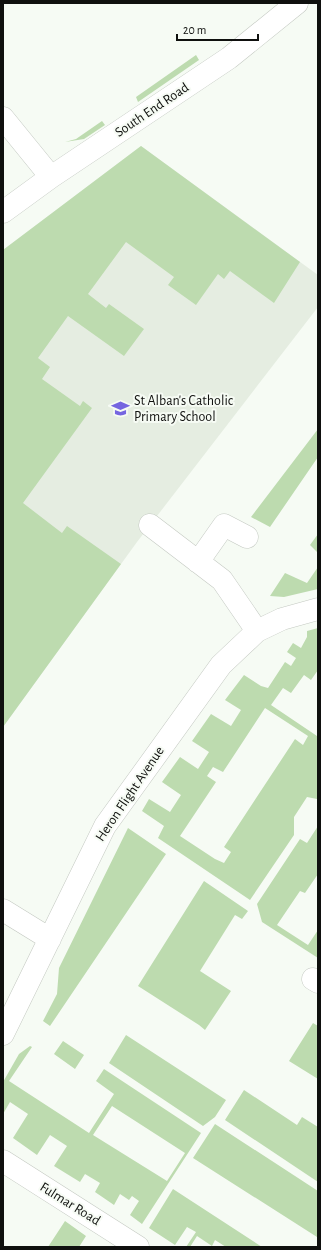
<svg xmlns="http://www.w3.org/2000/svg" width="321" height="1250" font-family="'Alegreya Sans',sans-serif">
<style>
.built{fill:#e5ede1}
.green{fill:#bddbaf;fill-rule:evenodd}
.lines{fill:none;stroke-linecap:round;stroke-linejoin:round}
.minor-casing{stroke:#c4c9c2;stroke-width:23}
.minor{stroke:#fff;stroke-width:22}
.labels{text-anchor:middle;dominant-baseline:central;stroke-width:4;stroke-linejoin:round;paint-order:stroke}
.street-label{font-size:14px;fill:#0f100e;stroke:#f6fbf4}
.poi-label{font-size:14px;fill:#0f100e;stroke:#f6fbf4;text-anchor:start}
</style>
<rect width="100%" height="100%" fill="#f6fbf4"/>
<path class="built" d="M141 146 318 275V307L137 542 3 727V250Z"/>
<path class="green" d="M196 55 199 60 138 102 136 97Z
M102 121 105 125 84 139 65 142 76 139Z
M141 146 300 262 274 303 230 271 224 279 218 274 196 305 168 285 174 277 126 242 88 294 106 308 109 304 144 329 124 356 68 316 38 358 50 367 42 379 80 406 83 401 92 408 23 503 62 533 67 526 121 564 3 727V250Z
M318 429V457L270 527 251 517Z
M318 534V553L310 545Z
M318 567V589L284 597 270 596 285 573 307 583Z
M318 628V670L311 680 304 675 291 693 283 688 271 705 317 736 318 735V797L317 799 307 797 294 817V835L250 900 158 838 164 826 142 811 149 799 170 812 181 795 162 782 180 757 198 769 209 752 192 741 211 714 231 726 241 710 225 700 244 675 261 686 268 688 285 662 291 666 296 658 287 652 293 643 301 648 307 637V631ZM265 708 308 736 303 745 295 739 224 847 231 852 224 863 215 859 180 836 216 782 207 776 213 767 223 772Z
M318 826V874L305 893 300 891 277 925 308 945 318 930V958L262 922 257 904 300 839 307 843Z
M128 828 166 854 50 1026 43 1021 57 994 59 968Z
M204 881 248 911 242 919 235 915 200 971 231 991 205 1030 199 1025 138 986Z
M313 1023 318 1026V1079L289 1061Z
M126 1035 226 1100 215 1117 203 1126 109 1063Z
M63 1041 84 1055 75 1069 54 1054Z
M30 1046 32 1047 9 1081 89 1133 114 1094 96 1081 104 1069 201 1133 142 1224 130 1215 139 1201 132 1196 129 1200 120 1194 114 1205 95 1192 100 1183 85 1174 80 1182 54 1166 67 1146 50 1135 37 1155 13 1138 28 1114 10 1102 3 1114V1082L19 1054ZM112 1106 185 1153 167 1181 93 1135Z
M244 1090 297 1125 302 1117 318 1127V1182L225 1120Z
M215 1124 318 1191V1235L317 1237 193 1158Z
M173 1189 262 1247H226L215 1240 212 1246 197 1236 190 1247H186L196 1232 187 1227 175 1245 149 1228Z
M65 1221 86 1236 79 1247H48Z"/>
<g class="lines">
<defs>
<path id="minor" d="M3 118 51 177
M3 212 51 177 229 58 297 3
M150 525 222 580 257 631
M198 562 224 525 247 537
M3 910 50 939
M313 979 318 982
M3 1034 105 826 221 665 257 631 282 619 318 609
M3 1161 138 1247"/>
</defs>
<use href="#minor" class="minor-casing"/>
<use href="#minor" class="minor"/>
</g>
<defs>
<symbol id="school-bare" viewBox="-9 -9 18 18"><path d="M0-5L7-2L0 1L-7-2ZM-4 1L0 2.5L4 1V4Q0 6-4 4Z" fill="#7565e0" stroke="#f6fbf4" stroke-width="2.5" paint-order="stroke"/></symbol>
</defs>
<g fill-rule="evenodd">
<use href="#school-bare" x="108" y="396" width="25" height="25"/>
</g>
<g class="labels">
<g class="street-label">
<text transform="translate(152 110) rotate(-34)">South End Road</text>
<text transform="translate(130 794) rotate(-56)">Heron Flight Avenue</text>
<text transform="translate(70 1204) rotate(32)">Fulmar Road</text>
</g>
<g class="poi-label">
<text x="134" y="401">St Alban's Catholic<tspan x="134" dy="16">Primary School</tspan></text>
</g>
</g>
<rect width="321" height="1250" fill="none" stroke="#0f100e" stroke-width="8"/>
<path d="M177 34v6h81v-6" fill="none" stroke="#0f100e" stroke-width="2"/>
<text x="183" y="34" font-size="12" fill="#0f100e" stroke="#f6fbf4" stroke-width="3" paint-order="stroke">20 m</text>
</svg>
